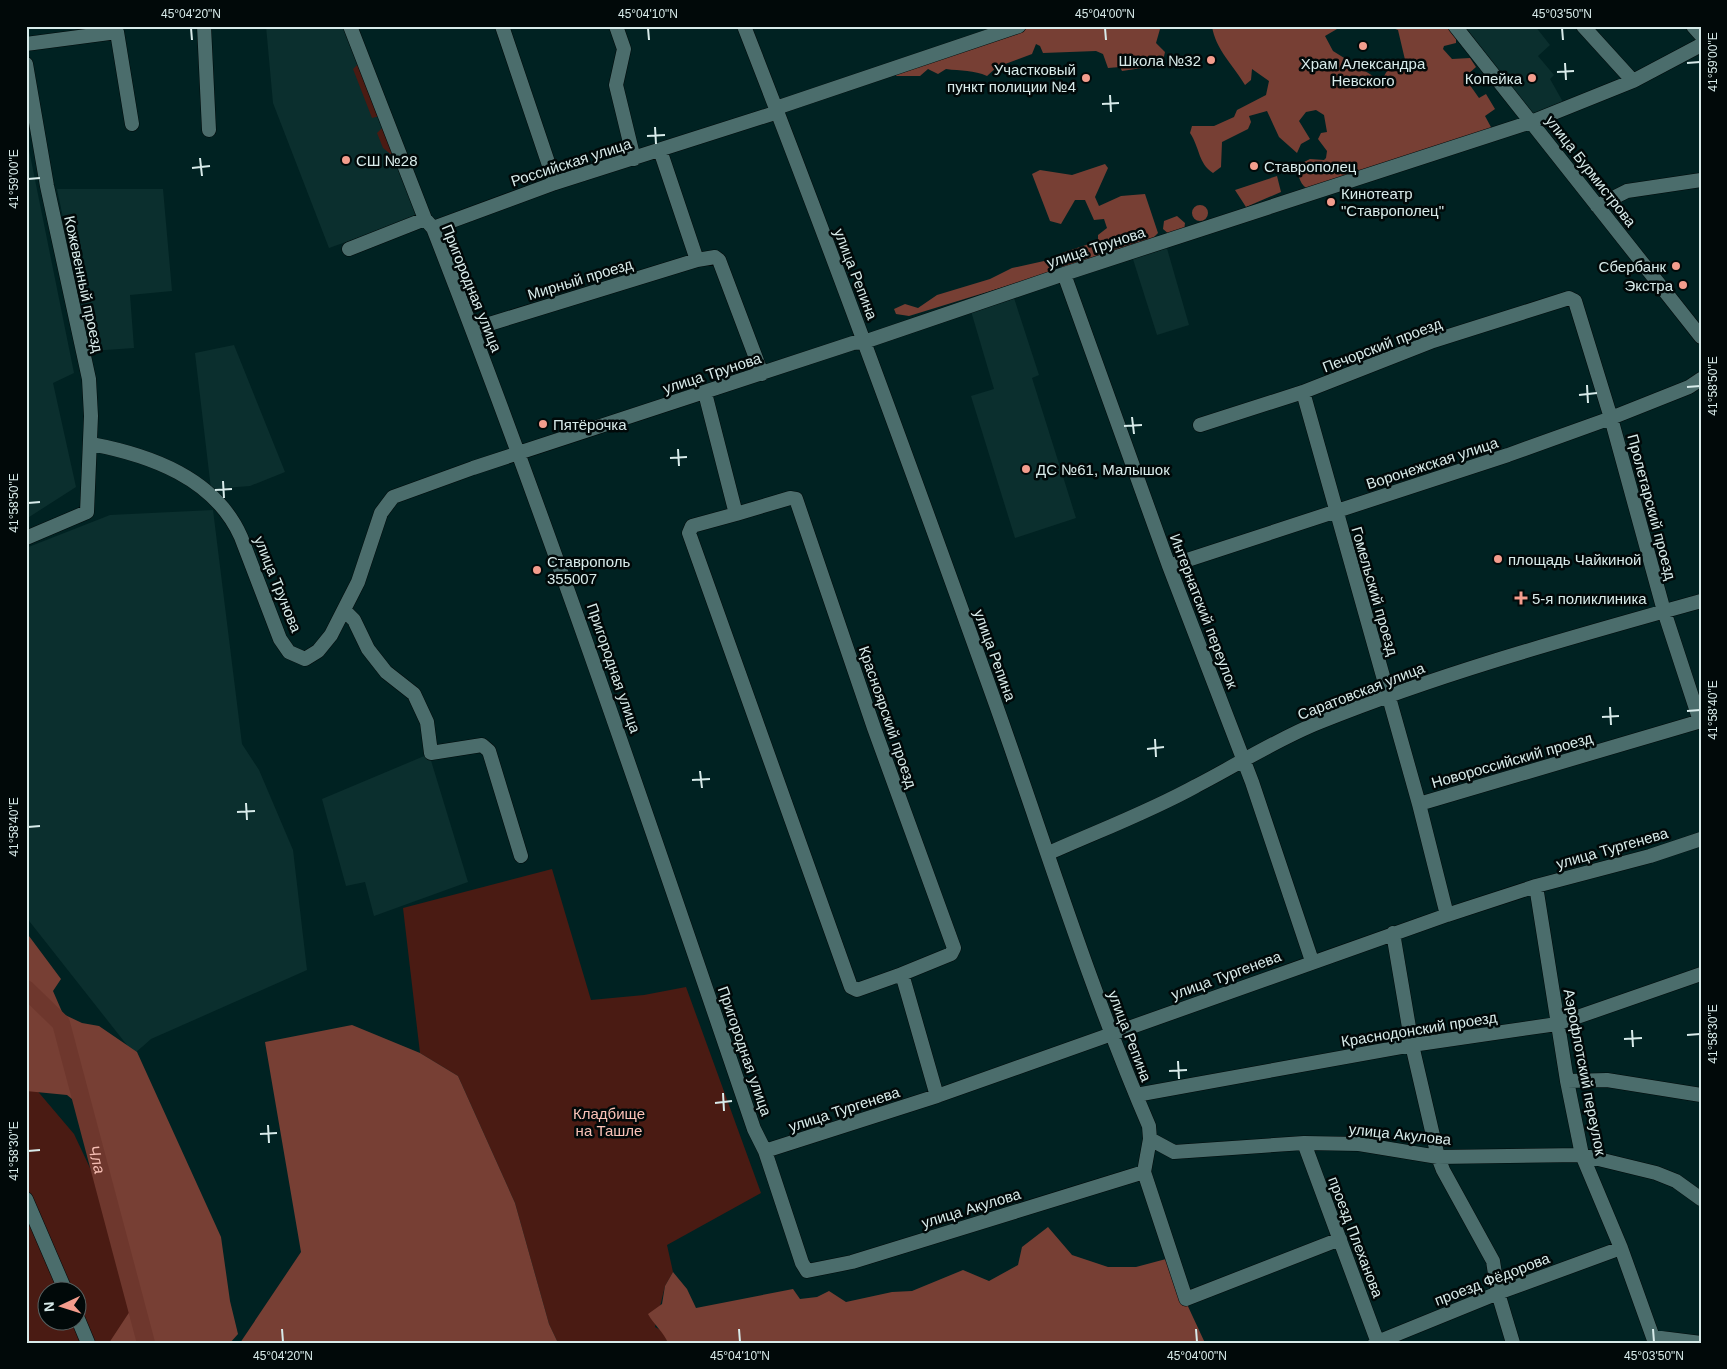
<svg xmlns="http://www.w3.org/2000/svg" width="1727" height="1369" font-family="Arial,sans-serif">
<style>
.built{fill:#0b2f2e}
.green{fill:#4a1b13;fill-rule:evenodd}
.forest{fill:#773f34}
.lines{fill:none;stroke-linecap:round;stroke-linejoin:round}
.river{stroke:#6e372d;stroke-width:18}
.minor-casing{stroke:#000a0a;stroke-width:15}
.minor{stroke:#4b6d6c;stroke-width:14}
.ticks{fill:none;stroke:#d8ebea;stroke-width:2}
.poi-dot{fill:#f49d8d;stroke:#010909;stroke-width:2}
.labels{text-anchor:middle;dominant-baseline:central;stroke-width:5;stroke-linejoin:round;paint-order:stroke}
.poi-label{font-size:15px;fill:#d8ebea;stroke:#010909;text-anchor:start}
.street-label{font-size:15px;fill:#d8ebea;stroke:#010909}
.park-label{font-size:15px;fill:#fac2b7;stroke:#010909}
.water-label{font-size:16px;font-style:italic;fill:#f5bdb2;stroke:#010909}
.neatline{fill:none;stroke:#d8ebea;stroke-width:2}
.ticks-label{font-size:12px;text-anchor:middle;fill:#d8ebea}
</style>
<rect width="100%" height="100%" fill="#022"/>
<path class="built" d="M266 26H346L419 216 329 248 273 103Z
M1462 26H1535L1550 45 1538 56 1554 75 1550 79 1563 102 1537 114H1532Z
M26 135 74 373 53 383 76 487 26 519Z
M57 189H163L172 291 130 295 134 348 91 351Z
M1166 245 1189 325 1157 335 1132 256Z
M1014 298 1039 375 1032 378 1076 518 1015 538 971 396 994 389 971 311Z
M234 345 285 472 250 486 211 489 195 353Z
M213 510 242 744 259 770 293 850 307 970 151 1039 134 1054 26 917V548L110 515Z
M429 754 468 882 374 916 365 882 346 886 322 799Z"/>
<path class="green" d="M358 64 380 116 372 118 353 69Z
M384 126 399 161 383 148 377 133Z
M552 869 591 1000 644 995 686 987 761 1193 667 1245 673 1272 665 1286 655 1327 664 1332 668 1343H558L549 1324 515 1203 458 1076 420 1053 403 908Z
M29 1081 74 1134 157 1310 163 1343H26V1083ZM48 1292H78V1322H48Z"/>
<path class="forest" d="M1035 26H1163L1160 29 1156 43 1165 52 1162 65 1122 71 1120 67 1108 68 1103 54 1096 51 1043 53 1040 46 1036 44 1032 54 997 67 987 76C974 70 961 71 946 69L938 74 928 69 920 76H896L898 70Z
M1212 26H1338L1337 29 1325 36 1333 51 1381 81 1387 71 1406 64 1398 30 1387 26H1446L1456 37V43L1444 46 1443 49 1452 59 1470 58 1476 67 1466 76 1467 81 1479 98 1486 94 1495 109 1485 116 1492 129 1308 189C1300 185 1297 174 1298 165L1310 159 1324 160 1326 158 1327 151 1318 139 1321 133 1327 132 1324 115 1316 110 1306 112 1299 121 1310 139 1301 144 1297 153 1279 137 1267 111 1249 116 1251 122 1248 129 1222 142 1221 167 1213 173C1198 163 1200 148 1190 133L1192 126H1214L1234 117 1237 110 1266 95 1269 81 1252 69 1251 80 1245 85C1234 66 1215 49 1212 26Z
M1105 164 1108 168 1095 197 1099 206 1121 196 1145 194 1158 233 1152 239 1065 269 1058 263 1062 253 1098 241V235L1107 228 1104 219 1094 220 1085 200H1075L1061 224 1050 221 1032 174 1040 170 1072 175Z
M1277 176 1281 192 1246 207 1235 190Z
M1192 213a8 8 0 1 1 16 0a8 8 0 1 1-16 0Z
M1177 216 1185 223 1184 231 1170 235 1163 229 1164 221Z
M1044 261 1049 263 1053 268 1052 272 909 316 896 314 894 309 905 304 918 308 937 295 990 279 1012 268Z
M26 932 61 979 53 991 63 1014 82 1023 99 1026 137 1052 221 1237 230 1301 238 1334 230 1343H109L132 1308 78 1119 82 1107 67 1095 26 1091Z
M352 1025 420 1053 458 1076 515 1203 549 1324 558 1343H240L301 1252 265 1042Z
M1048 1227 1072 1255 1108 1267H1136L1166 1259 1205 1343H668C663 1331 654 1325 648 1314L662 1304 665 1286 673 1272 687 1289 696 1308 793 1289 800 1299 817 1297 829 1291 846 1302 892 1292 912 1291 963 1270 989 1281 1018 1265 1022 1247Z"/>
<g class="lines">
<path class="river" id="s1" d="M26 989 61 1023 146 1343"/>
<defs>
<path id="minor" d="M204 26 209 130
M350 26 425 219 433 228C549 525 651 827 754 1129L765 1151 802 1263 807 1271 852 1262 1144 1172
M502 26 555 183
M616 26 624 49 616 85 634 159
M744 26C832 251 915 478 996 705 1046 846 1090 989 1149 1126L1150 1139 1144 1172 1186 1299 1340 1239
M1455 26 1701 337
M1583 26 1633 81
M1693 26 1701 35
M26 44 117 32 132 124
M26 64 47 186 89 379 91 416 87 512 26 538
M776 108 1019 26
M660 150 697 260
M1597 206 1627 191 1701 180
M433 228 555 183 778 112
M349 249 425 219
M1064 274 1169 566 1252 782 1312 961
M473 329 697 260 715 257 719 260 762 374
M1303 392 1419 804 1447 915
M705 393 736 514 790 498 796 499 874 728 954 948 951 954 902 974 937 1096
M1200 425 1303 392 1433 341 1569 298 1575 301 1611 418 1664 611 1700 721
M91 444C150 455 215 478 241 537L280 639 289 652 305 659 318 651 331 635 358 582 381 513 393 497 473 468 853 343 864 342 1064 274 1531 122 1633 81 1701 45
M736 514 692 526 689 533 851 987 857 990 902 974
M1169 566 1508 455 1611 418 1689 387 1701 379
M344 610 354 620 368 649 386 672 414 694 427 722 431 753 482 745 489 751 521 856
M1419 804 1701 721
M1049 853C1098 831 1149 812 1196 786 1237 765 1277 739 1320 722 1444 672 1573 637 1701 601
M1536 886 1567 1081 1582 1155 1621 1248 1655 1343
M1393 933 1412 1045 1438 1157 1443 1170 1493 1261 1498 1293 1513 1343
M1567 1081 1607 1080 1701 1095
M1136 1095 1412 1045 1557 1024 1701 974
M1150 1139 1174 1152 1304 1143 1359 1144 1438 1157 1582 1155 1656 1173 1676 1181 1701 1199
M1304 1143 1378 1343
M765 1151 937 1096 1447 915 1536 886 1650 856 1701 839
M26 1199 66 1292
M78 1319 88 1343
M1653 1337 1701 1343
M1375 1343 1498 1293 1621 1248"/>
</defs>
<use href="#minor" class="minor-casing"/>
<use href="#minor" class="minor"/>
</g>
<path class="ticks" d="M191 28 192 40M648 28 649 40M1105 28 1106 40M1562 28 1563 40M1565 63 1566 80M1687 63 1700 62M1557 72 1574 71M1110 95 1111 112M1102 104 1119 103M655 127 656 144M647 136 665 135M200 158 202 176M192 168 210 166M28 179 40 178M1587 385 1588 403M1687 387 1700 386M1579 395 1597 393M1132 417 1134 434M1124 426 1142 425M678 449 679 466M670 458 687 457M223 481 224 498M215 490 232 489M28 503 40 502M1610 707 1611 725M1687 711 1700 710M1602 717 1619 716M1155 739 1156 757M1147 749 1164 747M700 771 702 788M692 780 710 779M246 803 247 820M237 812 255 811M28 827 40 826M1632 1030 1633 1047M1687 1035 1700 1034M1624 1039 1642 1038M1178 1061 1179 1079M1169 1071 1187 1070M723 1093 724 1111M715 1103 732 1101M268 1125 269 1143M260 1134 277 1133M28 1151 40 1150M282 1329 283 1342M739 1329 740 1342M1196 1329 1197 1342M1653 1329 1654 1342"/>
<g class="poi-dot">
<circle cx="1363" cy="46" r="5"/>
<circle cx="1211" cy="60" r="5"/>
<circle cx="1086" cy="78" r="5"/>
<circle cx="1532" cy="78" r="5"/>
<circle cx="346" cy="160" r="5"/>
<circle cx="1254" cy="166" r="5"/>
<circle cx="1331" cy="202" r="5"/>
<circle cx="1676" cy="266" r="5"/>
<circle cx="1683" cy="285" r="5"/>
<circle cx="543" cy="424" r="5"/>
<circle cx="1026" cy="469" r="5"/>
<circle cx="1498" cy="559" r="5"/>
<circle cx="537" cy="570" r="5"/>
<path d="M1518.5 590.5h5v5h5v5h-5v5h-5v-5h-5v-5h5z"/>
</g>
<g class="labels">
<g class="poi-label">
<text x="1201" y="60" text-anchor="end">Школа №32</text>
<text x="1363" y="63" text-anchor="middle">Храм Александра<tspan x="1363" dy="17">Невского</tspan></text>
<text x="1076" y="69" text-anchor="end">Участковый<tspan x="1076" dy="17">пункт полиции №4</tspan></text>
<text x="1522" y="78" text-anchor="end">Копейка</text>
<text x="356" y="160">СШ №28</text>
<text x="1264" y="166">Ставрополец</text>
<text x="1341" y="193">Кинотеатр<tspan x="1341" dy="17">"Ставрополец"</tspan></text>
<text x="1666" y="266" text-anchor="end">Сбербанк</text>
<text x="1673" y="285" text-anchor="end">Экстра</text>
<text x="553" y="424">Пятёрочка</text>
<text x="1036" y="469">ДС №61, Малышок</text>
<text x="1508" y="559">площадь Чайкиной</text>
<text x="547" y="561">Ставрополь<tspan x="547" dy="17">355007</tspan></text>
<text x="1532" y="598">5-я поликлиника</text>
</g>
<g class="street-label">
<text transform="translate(571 162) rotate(-18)">Российская улица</text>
<text transform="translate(1591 171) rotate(52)">улица Бурмистрова</text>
<text transform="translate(1096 247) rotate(-18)">улица Трунова</text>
<text transform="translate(856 274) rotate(69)">улица Репина</text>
<text transform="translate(580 279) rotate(-17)">Мирный проезд</text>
<text transform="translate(84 284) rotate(78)">Кожевенный проезд</text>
<text transform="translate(472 288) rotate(68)">Пригородная улица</text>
<text transform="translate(1382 345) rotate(-21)">Печорский проезд</text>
<text transform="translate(712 373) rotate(-18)">улица Трунова</text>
<text transform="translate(1432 463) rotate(-18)">Воронежская улица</text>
<text transform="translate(1652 507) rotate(75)">Пролетарский проезд</text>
<text transform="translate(278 584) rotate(68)">улица Трунова</text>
<text transform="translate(1375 591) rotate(74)">Гомельский проезд</text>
<text transform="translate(1204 611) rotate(69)">Интернатский переулок</text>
<text transform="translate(995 655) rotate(70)">улица Репина</text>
<text transform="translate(614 668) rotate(71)">Пригородная улица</text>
<text transform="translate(1361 691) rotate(-21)">Саратовская улица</text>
<text transform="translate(888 717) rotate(71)">Красноярский проезд</text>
<text transform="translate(1512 760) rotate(-16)">Новороссийский проезд</text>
<text transform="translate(1612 848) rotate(-16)">улица Тургенева</text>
<text transform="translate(1226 975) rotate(-20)">улица Тургенева</text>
<text transform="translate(1419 1029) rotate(-9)">Краснодонский проезд</text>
<text transform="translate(1130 1036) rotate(69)">улица Репина</text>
<text transform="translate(745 1051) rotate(71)">Пригородная улица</text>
<text transform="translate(1585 1072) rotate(79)">Аэрофлотский переулок</text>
<text transform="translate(844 1109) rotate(-18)">улица Тургенева</text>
<text transform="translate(1400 1134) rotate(6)">улица Акулова</text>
<text transform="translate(971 1208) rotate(-17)">улица Акулова</text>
<text transform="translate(1356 1237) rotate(69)">проезд Плеханова</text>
<text transform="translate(1492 1279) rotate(-21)">проезд Фёдорова</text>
</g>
<g class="park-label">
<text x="609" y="1113">Кладбище<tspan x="609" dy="17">на Ташле</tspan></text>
</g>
<g class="water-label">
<text stroke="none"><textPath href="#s1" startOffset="190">Чла</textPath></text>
</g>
</g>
<rect width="1727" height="1369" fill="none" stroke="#010909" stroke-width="55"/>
<g transform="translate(62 1306) rotate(266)"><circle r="24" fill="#010909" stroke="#576363"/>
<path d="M0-4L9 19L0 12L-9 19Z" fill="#f49d8d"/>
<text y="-8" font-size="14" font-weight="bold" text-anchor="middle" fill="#d8ebea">N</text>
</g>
<rect x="28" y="28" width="1672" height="1314" class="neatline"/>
<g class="ticks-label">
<text x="191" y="18">45°04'20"N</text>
<text x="648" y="18">45°04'10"N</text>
<text x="1105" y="18">45°04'00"N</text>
<text x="1562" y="18">45°03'50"N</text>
<text transform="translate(1713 62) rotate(-90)" y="4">41°59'00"E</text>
<text transform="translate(14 179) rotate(-90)" y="4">41°59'00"E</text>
<text transform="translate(1713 386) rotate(-90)" y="4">41°58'50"E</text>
<text transform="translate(14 503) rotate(-90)" y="4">41°58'50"E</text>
<text transform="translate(1713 710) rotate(-90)" y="4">41°58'40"E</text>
<text transform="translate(14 827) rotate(-90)" y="4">41°58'40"E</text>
<text transform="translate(1713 1034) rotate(-90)" y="4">41°58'30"E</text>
<text transform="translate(14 1151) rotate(-90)" y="4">41°58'30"E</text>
<text x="283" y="1360">45°04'20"N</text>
<text x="740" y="1360">45°04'10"N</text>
<text x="1197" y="1360">45°04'00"N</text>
<text x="1654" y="1360">45°03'50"N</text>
</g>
</svg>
